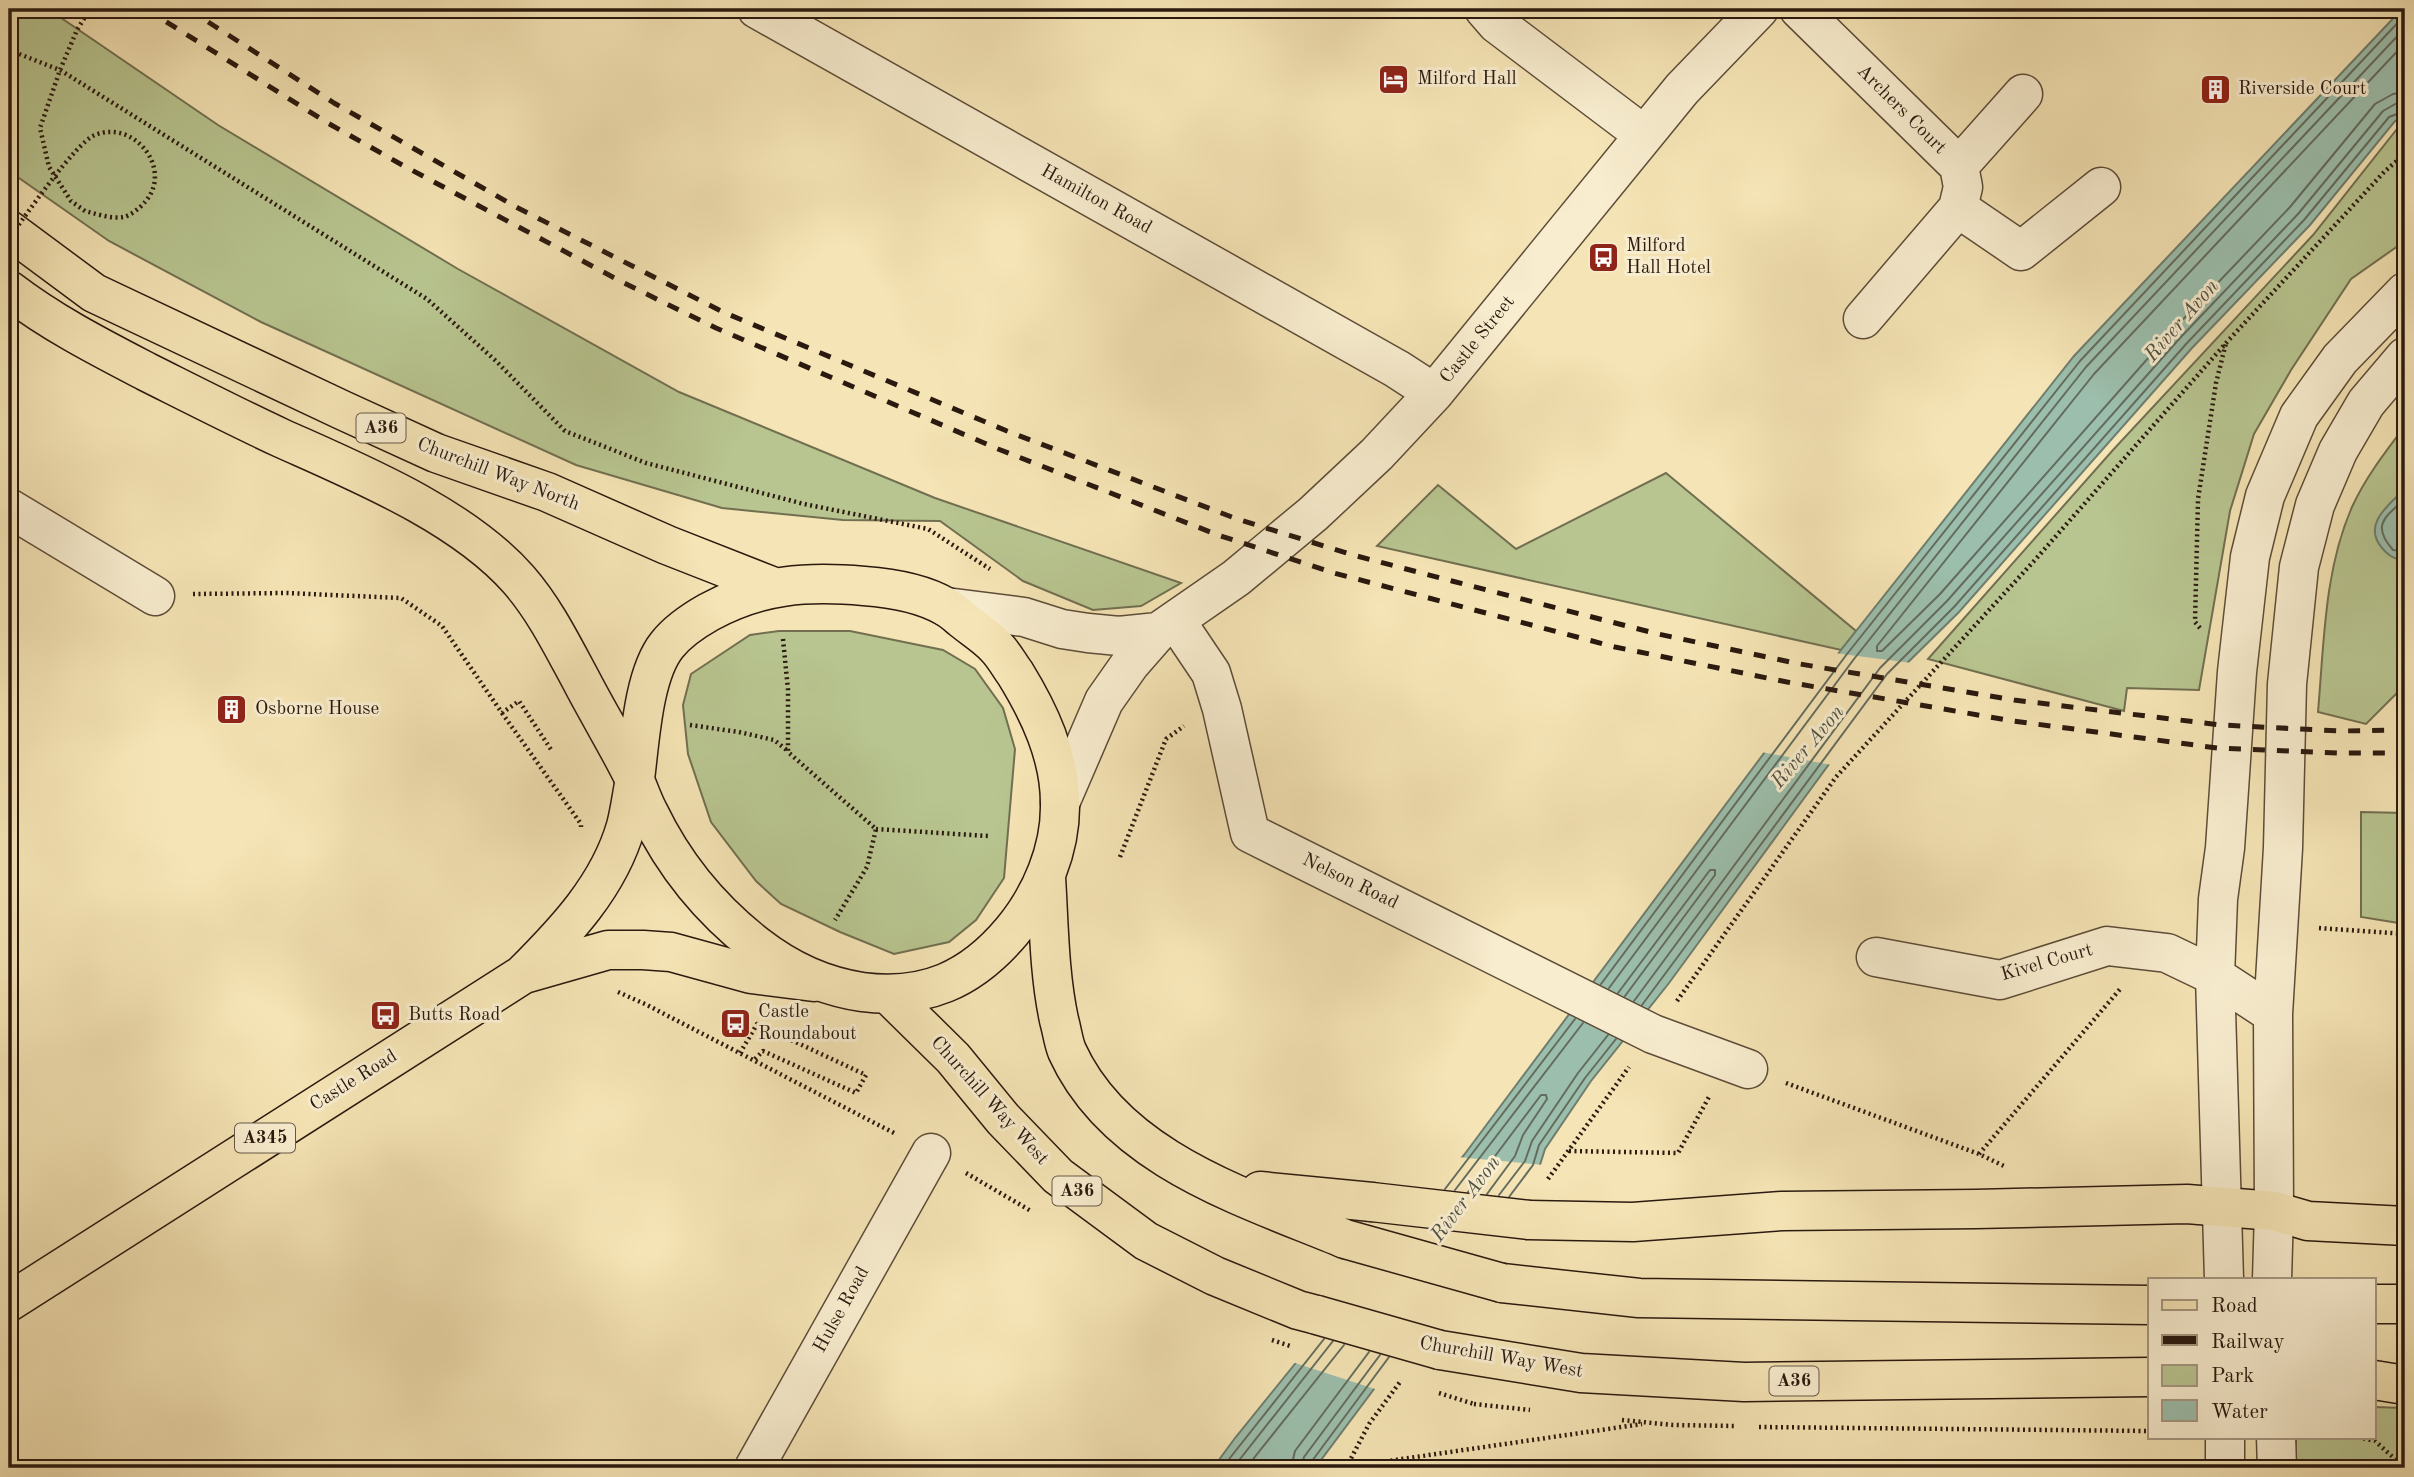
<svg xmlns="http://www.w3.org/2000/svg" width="2414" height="1477" font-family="'Old Standard TT',serif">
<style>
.green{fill:#b8c590;stroke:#716f50;stroke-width:2}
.water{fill:#9cbfad;stroke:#6e7d6e;stroke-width:2}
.pier{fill:#f5e4b5}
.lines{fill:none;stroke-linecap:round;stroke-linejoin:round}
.shore{stroke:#636c5e;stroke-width:2}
.minor-casing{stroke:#5d4c38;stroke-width:41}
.major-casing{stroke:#2a190f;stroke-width:41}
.highway-casing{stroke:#2a190f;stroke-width:41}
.path{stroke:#2a190f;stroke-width:4.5;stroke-dasharray:2 3.5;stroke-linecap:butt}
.minor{stroke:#f8edcf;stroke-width:38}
.major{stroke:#f5e4b5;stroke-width:38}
.highway{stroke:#f5e4b5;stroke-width:38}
.rail{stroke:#2a190f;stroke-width:5;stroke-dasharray:12 12;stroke-linecap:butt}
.highway-bridge-casing{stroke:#2a190f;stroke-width:41;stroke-linecap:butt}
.path-bridge{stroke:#2a190f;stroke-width:4.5;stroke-dasharray:2 3.5;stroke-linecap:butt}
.highway-bridge{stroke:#f5e4b5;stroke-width:38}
.labels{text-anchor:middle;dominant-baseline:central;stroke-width:6;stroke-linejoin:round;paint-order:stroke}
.shield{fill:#f8edcf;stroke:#685949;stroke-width:2}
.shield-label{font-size:18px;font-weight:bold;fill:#2a190f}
.poi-label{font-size:19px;fill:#2a190f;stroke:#f8edcf;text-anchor:start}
.street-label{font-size:19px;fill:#2a190f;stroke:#f8edcf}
.water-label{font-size:21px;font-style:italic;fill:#525346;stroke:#f8edcf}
</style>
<rect width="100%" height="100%" fill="#f5e4b5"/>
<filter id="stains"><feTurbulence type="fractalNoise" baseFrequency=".00286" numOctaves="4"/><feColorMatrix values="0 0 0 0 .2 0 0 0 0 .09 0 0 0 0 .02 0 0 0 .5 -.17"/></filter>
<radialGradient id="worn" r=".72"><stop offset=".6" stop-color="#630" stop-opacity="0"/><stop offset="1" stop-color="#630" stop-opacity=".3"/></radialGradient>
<path class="green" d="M9 9H48L218 125 458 269 679 392 935 498 1181 583 1141 606 1093 610 1023 581 940 521 843 520 722 508 576 465 261 322 109 241 9 171Z
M2397 129 2405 138V241L2351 279 2291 370 2254 434 2230 511 2199 690 2127 688 2124 711 1928 659 2113 450 2313 235Z
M2405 426V685L2366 724 2318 712C2324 644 2324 571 2352 507 2365 478 2386 451 2405 426Z
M1666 473 1856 631 1841 650 1377 546 1438 485 1516 549Z
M779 631H850L943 650 975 669 1003 708 1015 749 1004 878 976 920 949 942 894 954 840 932 781 904 756 881 711 822 688 754 683 705 691 674 750 635Z
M2361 812 2405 813V924L2361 917Z
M2374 1407 2405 1408V1468H2295L2296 1437H2374Z"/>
<path class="water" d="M2402 9H2405V117L2395 121 2310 225 2192 348 1959 612 1892 678 1669 983 1591 1081 1545 1149 1539 1168 1315 1468H1213L1235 1438 1464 1155 1841 650 2074 356Z
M2405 489V555L2400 560C2391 557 2388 555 2382 548 2362 525 2388 505 2405 489Z"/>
<path class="pier" d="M1834 653 1912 663 1895 680 1832 765 1761 752Z
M1457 1157 1544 1165 1378 1390 1292 1362Z"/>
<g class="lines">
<path class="shore" d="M2405 43 2094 374 1877 646V651H1882L1940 594 2172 331 2290 207 2375 104 2393 94 2405 92
M2405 499C2385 517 2371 525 2393 550L2405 551
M1601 984 1847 654 2080 361 2405 15
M1609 988 1854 659 2086 367 2405 28
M1618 993 1710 870H1715V875L1625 996
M1634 1001 1880 668 1947 601 2180 338 2298 214 2383 111 2397 103 2405 102
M1642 1005 1887 674 1954 607 2187 343 2304 220 2389 117 2405 111
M1445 1189 1575 1019
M1455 1190 1583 1023
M1468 1192 1541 1095H1546L1547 1099 1523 1135 1515 1156 1487 1194
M1499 1195 1525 1161 1532 1141 1578 1073 1608 1035
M1509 1197 1533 1165 1539 1145 1585 1078 1616 1039
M1222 1468 1324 1339
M1233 1468 1333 1341
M1246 1468 1344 1345
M1291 1468 1295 1451 1369 1352
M1301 1468 1304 1457 1380 1355
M1310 1468 1312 1461 1389 1357"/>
<defs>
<path id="minor" d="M757 9 1397 369 1434 393
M1484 9 1497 24 1644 135
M1799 9 1959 166 1963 187 1958 208 1863 319
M1959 166 2023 94
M1958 208 2021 251 2101 187
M9 508 155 596
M946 607 1024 617 1062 629 1088 633 1119 636 1158 632
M1176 621 1211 673 1222 709 1250 833 1653 1034 1748 1069
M1060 803 1104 701 1130 664 1158 632 1236 578 1313 514 1377 454 1434 393 1682 89 1759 9
M1876 957 2000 980 2107 946 2167 953 2215 976 2273 1014
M2224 1279 2215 976 2218 899 2225 848 2237 672 2250 557 2265 496 2299 416 2340 359 2405 292
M2272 1279 2274 1211 2273 1014 2283 848 2287 684 2299 567 2315 505 2338 451 2366 403 2405 357
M2225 1437V1468
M2276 1437 2277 1468
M754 1468 931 1153"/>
<path id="major" d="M524 974 608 950H643L671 952 751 974 814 982
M9 1302 522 975C565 932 609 886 626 826 630 811 632 794 635 779"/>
<path id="highway" d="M9 230 94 293 342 410 436 453 547 492 667 545 774 587
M9 290C52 323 99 347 147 372 191 394 236 417 281 438 359 473 462 515 519 580 545 610 562 645 581 680 597 711 616 742 632 774 638 786 642 800 649 813 674 865 710 909 756 945 788 970 821 986 862 992 925 1000 971 980 1012 931 1041 896 1061 849 1060 803 1060 756 1039 712 1015 673 1009 665 1004 655 996 647 987 637 974 629 963 620 958 616 953 611 946 607 922 593 892 588 864 586 807 581 760 584 709 612 693 621 678 631 667 645 643 675 640 741 635 779
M1046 877C1049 925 1049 973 1059 1020 1062 1030 1063 1041 1067 1051 1116 1159 1244 1197 1345 1239
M889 995 953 1058 1003 1119 1058 1176 1146 1241 1215 1276 1298 1310 1317 1315
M1260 1191 1372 1202
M1529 1220 1633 1222 1782 1211 1976 1209 2187 1204 2274 1211 2308 1221 2405 1226
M1502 1283 1639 1298 2150 1305
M2374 1304H2405
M1440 1350 1581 1373 1744 1382 2150 1377
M2374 1380 2405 1385"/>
</defs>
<use href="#minor" class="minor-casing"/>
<use href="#major" class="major-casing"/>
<use href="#highway" class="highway-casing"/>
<path class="path" d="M9 50 60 70 427 299 496 361 565 431 646 463 804 504 928 529 990 569
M85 211 71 201 49 167 40 128 60 70 77 30 90 9
M193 594 287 593 401 598 442 626 502 713 519 701 552 751
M2200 628 2195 622 2198 499 2216 383 2226 343
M783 639 788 690V752L876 829 867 867 835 920
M502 713 581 824V827
M690 725 739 732 774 740 788 751
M876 829 988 836
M1120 857 1166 739 1184 726
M2319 928 2405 934
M618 992 645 1004 894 1133
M1677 1001 1836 777 2034 561 2226 343 2385 171 2405 154
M740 1053 757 1024 866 1075 856 1093 763 1051 754 1060
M1786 1083 1979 1154 2004 1166
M1569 1151 1678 1153 1709 1097
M1979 1154 2121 988
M966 1173 1031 1211
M1548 1179 1629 1067
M1474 1404 1530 1410
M1622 1420 1673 1425 1736 1426
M1759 1427 2150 1431
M2358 1437 2375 1441 2405 1468
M1347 1467 1642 1424
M1346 1468 1369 1424 1400 1382"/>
<use href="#minor" class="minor"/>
<use href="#major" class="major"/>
<use href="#highway" class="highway"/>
<path class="rail" d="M146 9 326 122 404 166 624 283 716 328 998 449 1218 535 1334 573 1615 647 1787 682 2013 721 2217 748 2338 753H2405
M188 9 334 103 518 208 723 312 1007 431 1237 519 1353 555 1452 581 1658 634 1800 664 2014 700 2221 725 2340 731 2405 730"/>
<defs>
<path id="highway-bridge" d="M1372 1202 1529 1220
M1345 1239 1502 1283
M1317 1315 1440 1350"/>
</defs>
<use href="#highway-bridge" class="highway-bridge-casing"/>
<path class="path-bridge" d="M9 238C25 217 75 143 95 135 134 119 174 169 145 202 140 208 130 216 123 217 111 219 97 214 85 211
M1272 1340 1290 1346
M1439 1393 1474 1404"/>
<use href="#highway-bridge" class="highway-bridge"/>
</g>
<defs>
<symbol id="hotel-square" viewBox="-11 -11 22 22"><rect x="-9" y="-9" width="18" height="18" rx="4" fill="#8f2418" stroke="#f8edcf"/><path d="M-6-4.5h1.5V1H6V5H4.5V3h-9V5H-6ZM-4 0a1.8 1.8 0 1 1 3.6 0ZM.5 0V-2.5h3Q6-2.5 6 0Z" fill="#fff"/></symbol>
<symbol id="building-square" viewBox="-11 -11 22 22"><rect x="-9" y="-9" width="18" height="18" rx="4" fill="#8f2418" stroke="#f8edcf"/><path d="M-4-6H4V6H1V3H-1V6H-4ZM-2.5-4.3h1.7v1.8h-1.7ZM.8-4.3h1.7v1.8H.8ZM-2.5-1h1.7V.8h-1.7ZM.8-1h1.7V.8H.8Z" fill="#fff"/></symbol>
<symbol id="bus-square" viewBox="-11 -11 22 22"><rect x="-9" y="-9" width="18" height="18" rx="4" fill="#8f2418" stroke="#f8edcf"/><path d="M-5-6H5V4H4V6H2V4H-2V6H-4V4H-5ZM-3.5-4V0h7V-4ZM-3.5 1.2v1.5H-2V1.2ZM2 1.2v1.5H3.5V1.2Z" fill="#fff"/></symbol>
</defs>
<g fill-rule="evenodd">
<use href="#hotel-square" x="1376" y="62" width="35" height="35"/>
<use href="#building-square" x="2198" y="72" width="35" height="35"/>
<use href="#bus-square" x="1586" y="240" width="35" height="35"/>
<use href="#building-square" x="214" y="692" width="35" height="35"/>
<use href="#bus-square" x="368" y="998" width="35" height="35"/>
<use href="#bus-square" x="718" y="1006" width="35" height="35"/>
</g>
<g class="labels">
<g class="shield">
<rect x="356.5" y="413.5" width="49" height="29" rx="5"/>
<rect x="235" y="1123.5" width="60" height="29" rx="5"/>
<rect x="1052.5" y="1176.5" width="49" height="29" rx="5"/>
<rect x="1769.5" y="1366.5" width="49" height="29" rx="5"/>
</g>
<g class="shield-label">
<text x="381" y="428">A36</text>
<text x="265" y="1138">A345</text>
<text x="1077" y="1191">A36</text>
<text x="1794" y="1381">A36</text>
</g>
<g class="poi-label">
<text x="1417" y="79">Milford Hall</text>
<text x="2238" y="89">Riverside Court</text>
<text x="1626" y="246">Milford<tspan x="1626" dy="22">Hall Hotel</tspan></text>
<text x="255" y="709">Osborne House</text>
<text x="758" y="1012">Castle<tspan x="758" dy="22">Roundabout</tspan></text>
<text x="408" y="1015">Butts Road</text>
</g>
<g class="street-label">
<text transform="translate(1901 110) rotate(45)">Archers Court</text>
<text transform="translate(1096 200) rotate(29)">Hamilton Road</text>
<text transform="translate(1478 340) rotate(-51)">Castle Street</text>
<text transform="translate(498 475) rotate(21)">Churchill Way North</text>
<text transform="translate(1350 882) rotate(26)">Nelson Road</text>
<text transform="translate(2047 963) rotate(-16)">Kivel Court</text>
<text transform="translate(354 1081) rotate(-32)">Castle Road</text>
<text transform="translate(989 1101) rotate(48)">Churchill Way West</text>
<text transform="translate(842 1310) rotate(-61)">Hulse Road</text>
<text transform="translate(1501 1358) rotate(10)">Churchill Way West</text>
</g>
<g class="water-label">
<text transform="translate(2182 321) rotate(-49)">River Avon</text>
<text transform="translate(1808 747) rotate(-50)">River Avon</text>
<text transform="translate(1466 1199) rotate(-53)">River Avon</text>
</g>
</g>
<rect width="2414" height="1477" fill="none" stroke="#f5e4b5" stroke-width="35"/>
<rect x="10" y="10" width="2393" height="1456" fill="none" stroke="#2a190f" stroke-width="3.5"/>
<rect x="18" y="18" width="2379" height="1442" fill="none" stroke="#2a190f" stroke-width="2"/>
<rect x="2148" y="1278" width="228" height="161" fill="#f8edcf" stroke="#a69882" stroke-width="2"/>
<rect x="2162" y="1300" width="35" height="10" fill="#f5e4b5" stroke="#a69882" stroke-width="2"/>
<text x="2211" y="1312" font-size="21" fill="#2a190f">Road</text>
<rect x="2162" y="1335" width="35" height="10" fill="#2a190f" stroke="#a69882" stroke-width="2"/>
<text x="2211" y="1348" font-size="21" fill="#2a190f">Railway</text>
<rect x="2162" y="1365" width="35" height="21" fill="#b8c590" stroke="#a69882" stroke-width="2"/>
<text x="2211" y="1382" font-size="21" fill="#2a190f">Park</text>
<rect x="2162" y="1400" width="35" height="21" fill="#9cbfad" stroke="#a69882" stroke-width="2"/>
<text x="2211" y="1418" font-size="21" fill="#2a190f">Water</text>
<rect width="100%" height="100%" filter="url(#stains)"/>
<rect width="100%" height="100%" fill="url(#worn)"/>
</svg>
